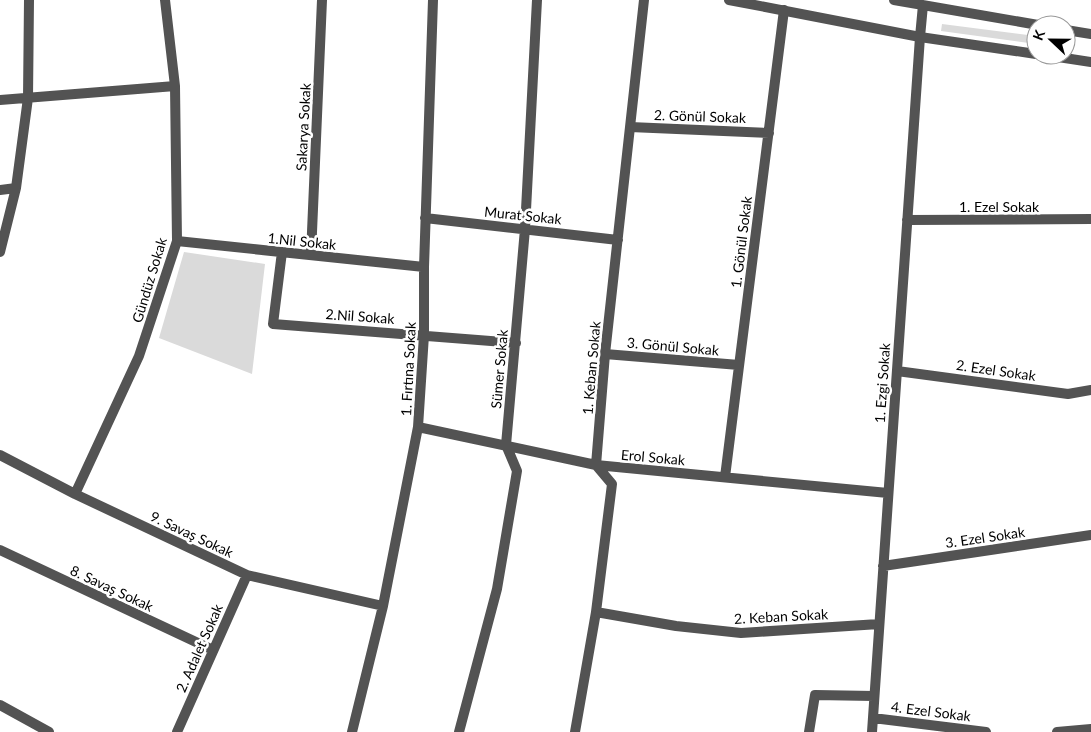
<svg xmlns="http://www.w3.org/2000/svg" width="1091" height="732" font-family="Lato,sans-serif">
<style>
.green{fill:#dadada}
.lines{fill:none;stroke-linecap:round;stroke-linejoin:round}
.minor{stroke:#535353;stroke-width:10}
.tertiary{stroke:#535353;stroke-width:10}
.labels{text-anchor:middle;dominant-baseline:central;stroke-width:5;stroke-linejoin:round;paint-order:stroke}
.street-label{font-size:14px;fill:#000;stroke:#fff}
</style>
<rect width="100%" height="100%" fill="#fff"/>
<path class="green" d="M942 24 1036 36V44L941 31Z
M184 252 265 264 252 374 159 338Z"/>
<g class="lines">
<path class="minor" d="M0 100 175 86
M630 127 769 133
M0 190 16 188
M425 218 618 240
M907 220 1091 219
M177 241 424 267
M0 252 16 188 28 98 29 0
M282 252 273 324 516 343
M311 255 322 0
M605 354 739 365
M897 371 1068 394 1091 390
M418 427 596 465 888 493
M0 455 75 494 247 575 383 606
M725 477 784 10
M75 494 139 356 177 241 175 86 165 0
M0 550 213 650
M883 566 1091 535
M596 612 676 626 741 633 879 624
M0 705 49 732
M873 718 986 732
M177 732 247 575
M352 732 383 606 418 427 424 335V267L433 0
M459 732 497 589 517 471 506 445 525 229 537 0
M575 732 596 612 612 484 596 465 605 354 644 0
M809 732 815 695 874 696
M872 732 920 37
M1057 732 1091 729"/>
<path class="tertiary" d="M729 0 920 37 1036 54
M894 0 1038 25
M1066 30 1091 34
M920 37 923 5
M1045 55 1091 62"/>
</g>
<g class="labels">
<g class="street-label">
<text transform="translate(700 116) rotate(2)">2. Gönül Sokak</text>
<text transform="translate(303 127) rotate(-87)">Sakarya Sokak</text>
<text x="999" y="206">1. Ezel Sokak</text>
<text transform="translate(523 215) rotate(6)">Murat Sokak</text>
<text transform="translate(302 241) rotate(6)">1.Nil Sokak</text>
<text transform="translate(741 242) rotate(-83)">1. Gönül Sokak</text>
<text transform="translate(149 280) rotate(-73)">Gündüz Sokak</text>
<text transform="translate(360 316) rotate(4)">2.Nil Sokak</text>
<text transform="translate(673 346) rotate(5)">3. Gönül Sokak</text>
<text transform="translate(591 368) rotate(-85)">1. Keban Sokak</text>
<text transform="translate(408 369) rotate(-87)">1. Fırtına Sokak</text>
<text transform="translate(499 369) rotate(-85)">Sümer Sokak</text>
<text transform="translate(996 370) rotate(8)">2. Ezel Sokak</text>
<text transform="translate(882 383) rotate(-86)">1. Ezgi Sokak</text>
<text transform="translate(653 457) rotate(5)">Erol Sokak</text>
<text transform="translate(192 534) rotate(25)">9. Savaş Sokak</text>
<text transform="translate(985 537) rotate(-8)">3. Ezel Sokak</text>
<text transform="translate(112 588) rotate(25)">8. Savaş Sokak</text>
<text transform="translate(781 616) rotate(-3)">2. Keban Sokak</text>
<text transform="translate(199 648) rotate(-66)">2. Adalet Sokak</text>
<text transform="translate(931 711) rotate(7)">4. Ezel Sokak</text>
</g>
</g>
<g transform="translate(1051 40) rotate(292)"><circle r="24" fill="#ffffff" stroke="#999999"/>
<path d="M0-4L9 19L0 12L-9 19Z" fill="#000000"/>
<text y="-8" font-size="14" font-weight="bold" text-anchor="middle" fill="#000000">K</text>
</g>
</svg>
